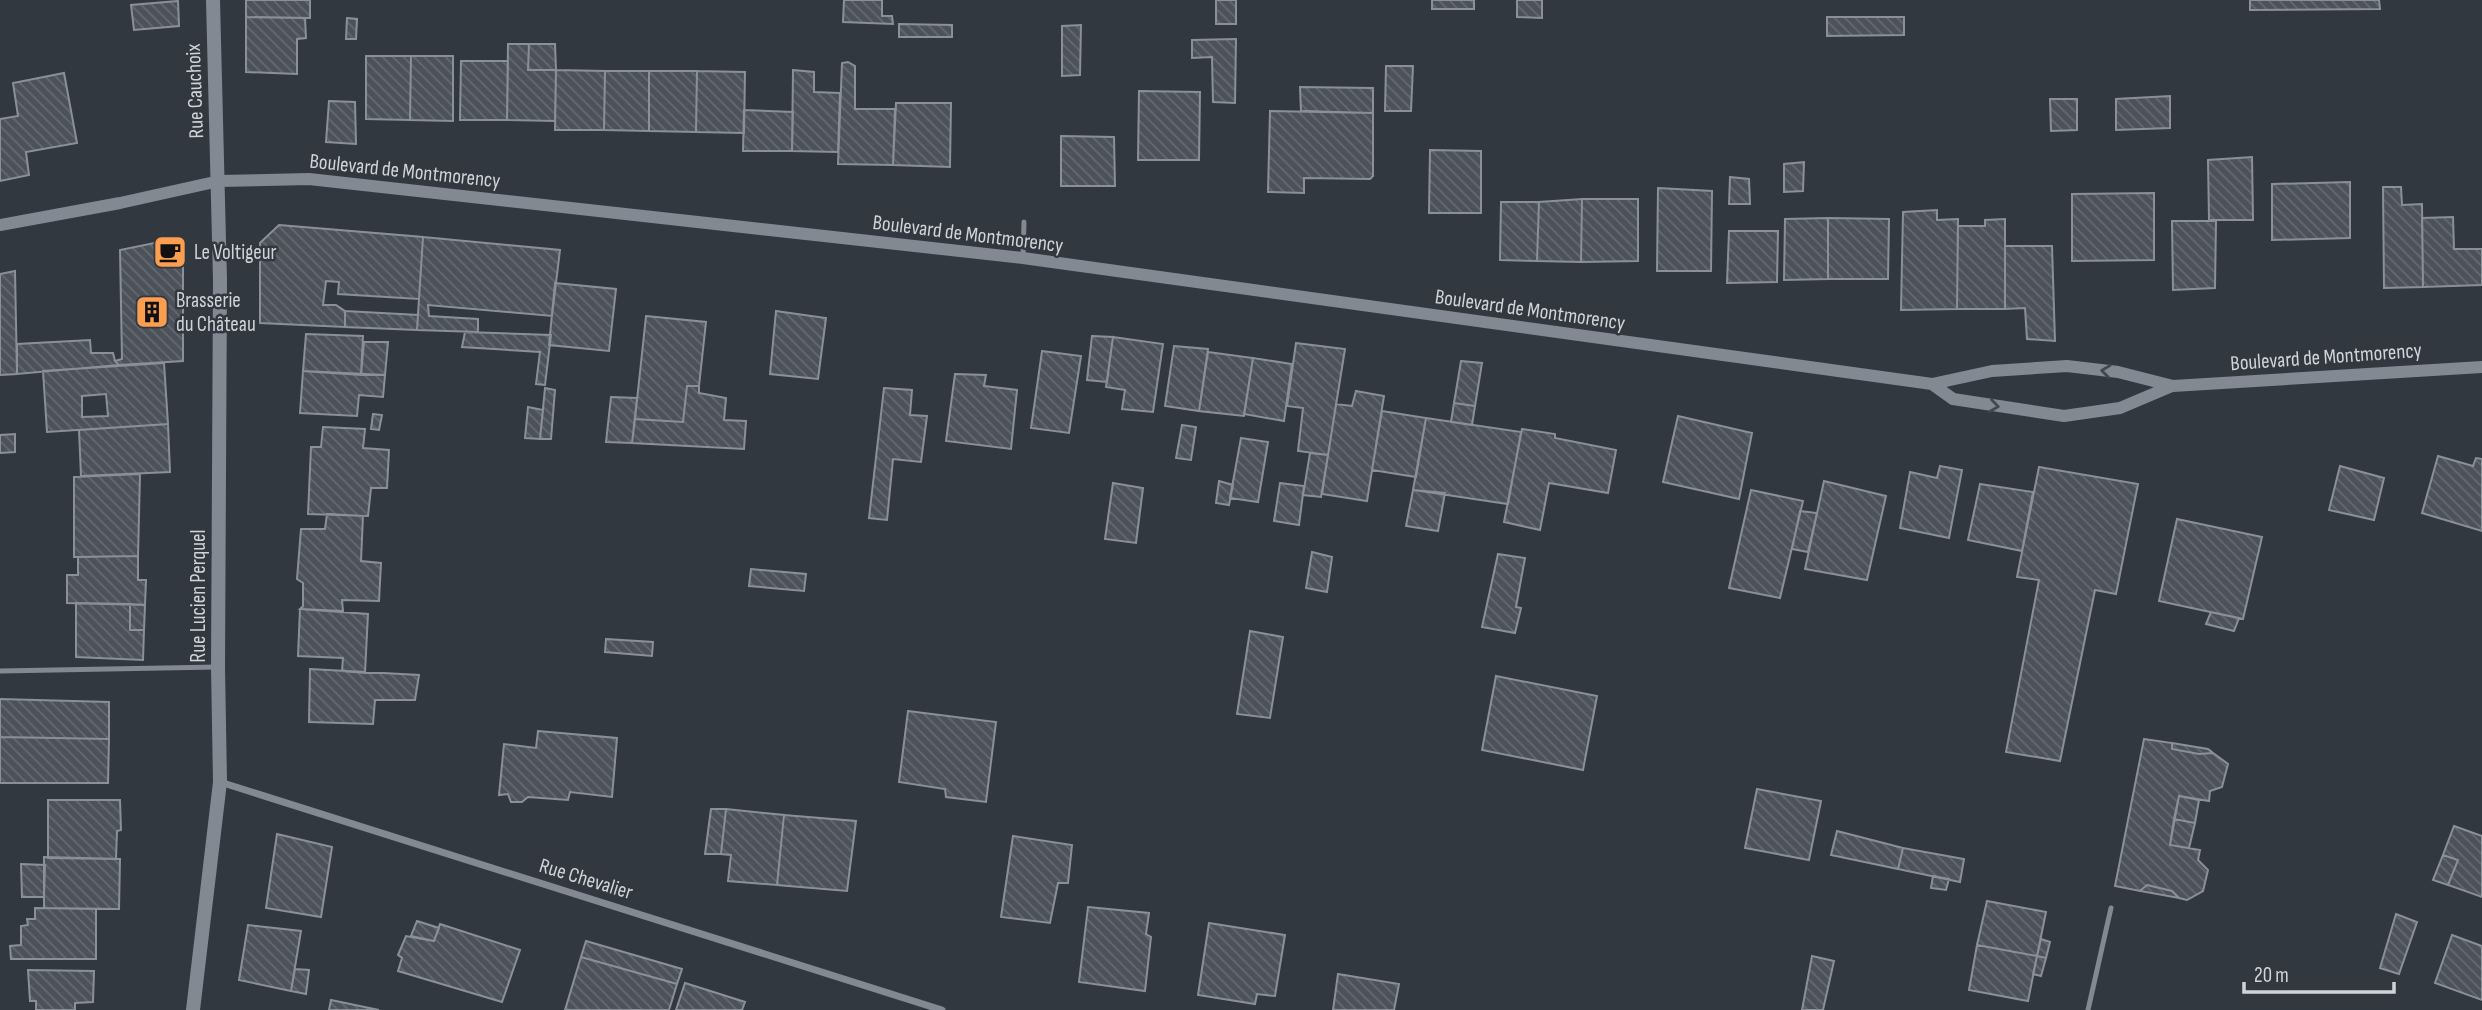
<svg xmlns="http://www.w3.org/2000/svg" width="2482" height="1010" font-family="'Sofia Sans Condensed',sans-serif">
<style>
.building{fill:url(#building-back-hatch);stroke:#899099;stroke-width:2;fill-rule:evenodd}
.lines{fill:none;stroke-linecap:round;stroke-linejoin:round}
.service{stroke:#828992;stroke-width:5}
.minor{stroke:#828992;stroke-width:7}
.tertiary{stroke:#828992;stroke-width:12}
.secondary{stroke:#828992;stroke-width:14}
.oneway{stroke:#424850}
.labels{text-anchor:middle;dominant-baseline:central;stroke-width:5;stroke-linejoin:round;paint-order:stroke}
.street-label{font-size:21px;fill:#d0d4d8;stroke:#32383f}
.poi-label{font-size:21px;fill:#d0d4d8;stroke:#32383f;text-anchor:start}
</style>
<defs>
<pattern id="building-back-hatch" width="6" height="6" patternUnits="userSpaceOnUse" patternTransform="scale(1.75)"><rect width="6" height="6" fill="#4c525a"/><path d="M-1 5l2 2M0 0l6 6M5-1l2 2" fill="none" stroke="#656a71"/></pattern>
</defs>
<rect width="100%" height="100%" fill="#32383f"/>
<path class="building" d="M246 0H310V18L246 17Z
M844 0H882V16H892L893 24 843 22Z
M1216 0H1236V24H1216Z
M1432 0H1474V9H1432Z
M1517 0H1542V18L1517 17Z
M2250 0H2379L2380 9 2250 10Z
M178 1 179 26 134 30 131 5Z
M246 17 305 18 306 38 297 39V74L246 72Z
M1827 17H1904V35L1827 36Z
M347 18 357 19 356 39H346Z
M899 24 952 25V37H899Z
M1081 25 1080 75 1062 76V26Z
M1236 39 1235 103 1213 102 1212 57 1192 58V40Z
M508 44H529L528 70H556L555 121 507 120Z
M529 44H555L556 70H528Z
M366 56H411L410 120 366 119Z
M411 56H453V121L410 120Z
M461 61H508L507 120H460Z
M848 62 855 66V109H895L893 165 838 164 842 63Z
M1386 66H1413L1411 111H1385Z
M556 70 605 71 604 130H555Z
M793 70 814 72V92L840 93 838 152 792 151Z
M605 71H649V131L604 130Z
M649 71H697L696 132 649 131Z
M697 71 745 72 744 133 696 132Z
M64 73 77 143 26 152 29 175 0 181V119L18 116 13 83Z
M1300 87 1373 88V113L1301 111Z
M1139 91 1200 92 1199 160H1138Z
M2170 96V128L2116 130V99Z
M2050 99H2077V130L2051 131Z
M329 101 355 102 356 144 326 142Z
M896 103H951L950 167 893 165Z
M744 110 793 112 792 151H743Z
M1270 111 1373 113V176L1370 179 1304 178V193L1268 192Z
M1061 136 1114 137 1115 186H1061Z
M1430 150 1481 151V213H1429Z
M2252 157 2253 220H2209L2208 160Z
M1804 162 1803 191 1784 192V164Z
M1730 177 1749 179 1750 204H1729Z
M2350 182V238L2272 240V184Z
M2383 187H2401L2402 205 2422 204 2423 287 2384 288Z
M1658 188 1712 191 1711 271H1657Z
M2154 193V260L2072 261V194Z
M1582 199H1638V261L1581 262Z
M1582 199 1581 262 1537 261 1539 202Z
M1501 202H1539L1537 261 1500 260Z
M1937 210V220L1958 219 1957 309 1901 310 1903 212Z
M2453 217 2454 249H2482V285L2423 287 2422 218Z
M1828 218 1889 219 1888 279H1828Z
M1828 218V279L1784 280 1785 219Z
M2005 219V309H1957L1958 226H1985V220Z
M2172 221H2216L2215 288 2173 290Z
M279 225 423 237 419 299 338 294 339 282 326 281 323 305H336L345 311V327L260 323V243Z
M1729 231H1778L1777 282 1727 283Z
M423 237 560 250 552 316 428 305 429 316 478 319V332L417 330Z
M159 242 183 264V361L119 365 115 361 122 359 120 250Z
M2005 246H2052L2055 341 2027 339 2025 308 2005 309Z
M15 271 17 374 0 375V274Z
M555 283 616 289 609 351 549 345Z
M345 311 418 315 417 330 345 327Z
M776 311 826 318 818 379 770 374Z
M646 316 706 322 699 386H687L683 422 635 419Z
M465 332 551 335 545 385 536 384 540 352 462 347Z
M306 334 363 336 361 375 303 371Z
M1092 336 1113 337 1107 382 1087 380Z
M1113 337 1163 344 1153 412 1122 409 1125 390 1106 387Z
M90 340 91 353H113L115 361 119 365 17 374V344Z
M364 342H388L385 375H361Z
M1296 343 1345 349 1328 455 1298 451 1303 408 1287 406Z
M1174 346 1208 349 1199 411 1165 406Z
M1042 351 1081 356 1069 433 1031 428Z
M1208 352 1253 358 1244 416 1199 411Z
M1253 358 1292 364 1284 421 1244 414Z
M1461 361 1482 363 1475 406 1454 403Z
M164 363 168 424 47 432 43 371ZM106 394 108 416 82 417V396Z
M303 371 385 375 383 397 359 395 357 416 300 413Z
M955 374 986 375 984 386 1017 390 1011 449 946 441Z
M687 386H699V393L726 398 724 420 746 421 744 449 632 443 635 419 683 422Z
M545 388 555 390 551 439H540Z
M884 388 912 390 910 415 927 416 921 462 893 459 887 520 869 518Z
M1356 391 1384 396 1367 501 1322 494 1336 404 1352 406Z
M611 397 637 398 632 443 606 442Z
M1454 403 1475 406 1472 425 1451 422Z
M528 407 543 410 540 439 525 438Z
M1382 411 1426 418 1416 477 1372 470Z
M373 414 382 415 379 430 371 429Z
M1678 416 1752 433 1739 499 1663 482Z
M1426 418 1521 432 1508 504 1413 490Z
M168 424 170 472 81 476 79 430Z
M1182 425 1196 427 1191 460 1176 458Z
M323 427 365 429 363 448 389 450 387 488H371L368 516 308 514 311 447H321Z
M1522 429 1555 434V438L1616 450 1608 493 1549 483 1540 530 1504 522Z
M15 434V452L0 453V435Z
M1241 438 1268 442 1258 502 1230 498Z
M1310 453 1328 455 1321 497 1303 495Z
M2438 456 2473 466 2476 458 2482 459V531L2422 513Z
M1940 466 1962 470 1949 538 1900 528 1910 472 1937 478Z
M2340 466 2384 478 2374 520 2329 510Z
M2039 467 2138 484 2116 594 2095 590 2060 761 2006 752 2039 580 2017 577Z
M140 474 138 556 74 557V477Z
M1219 481 1233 485 1229 505 1216 503Z
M1824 481 1886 496 1867 580 1805 569Z
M1113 483 1143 488 1136 543 1105 539Z
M1280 483 1304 486 1299 525 1274 521Z
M1980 484 2033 492 2022 551 1968 540Z
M1413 490 1445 493 1438 531 1406 526Z
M1751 490 1803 501 1780 598 1729 588Z
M1800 511 1817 513 1808 552 1792 549Z
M327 514 363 516 361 561 381 563 379 601 342 600 343 611 300 609 303 606V583L297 579 301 529H325Z
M2177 519 2262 537 2243 619 2159 601Z
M1312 552 1332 557 1327 592 1306 588Z
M1498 554 1525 558 1516 607 1521 608 1515 633 1482 627Z
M138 556V580H146L145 605 67 603V575H78V557Z
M751 569 806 574 804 591 749 586Z
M76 603 130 604V630H144L143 660 76 657Z
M130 604 145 605 144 630H130Z
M300 609 368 614 365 673 342 671 343 658 298 656Z
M2211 612 2239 618 2234 631 2206 624Z
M1250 631 1283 637 1270 718 1237 714Z
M606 639 653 642 652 656 605 652Z
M310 669 419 675 415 700H375L373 724 309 722Z
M1496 676 1597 696 1583 770 1482 750Z
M0 699 109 702V739L0 737Z
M908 711 996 722 986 802 946 797 945 789 899 782Z
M538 731 617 738 612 797 570 792 568 800 528 797 522 802H511L508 794 499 795 504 744 536 748Z
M0 737 109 739 108 783H0Z
M2144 739 2172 743V749L2199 754 2213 753 2228 764 2222 787 2210 791 2209 801 2179 796 2170 845 2200 850 2198 860 2208 870 2203 891 2187 900 2179 898 2172 891 2147 885 2140 891 2115 886Z
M2172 743 2208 749 2213 753 2199 754 2172 749Z
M1757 789 1821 801 1809 860 1745 848Z
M2179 796 2199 800 2195 823 2174 819Z
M48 800H120L121 830 117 831 116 859 48 858Z
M711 809H726L721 854H705Z
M726 809 784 815 777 885 728 881 731 855 721 854Z
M784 815 856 821 847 891 777 885Z
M2174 819 2195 823 2189 848 2170 845Z
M2454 826 2482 836V897L2448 885 2458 860 2443 855Z
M1837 831 1903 848 1898 869 1831 855Z
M277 834 332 847 321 917 266 908Z
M1013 836 1072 845 1068 883H1058L1050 923 1001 917Z
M1903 848 1964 859 1960 882 1898 869Z
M2443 855 2458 860 2448 885 2433 880Z
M44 857 120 859 119 909 44 908Z
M21 864 45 865 44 897H22Z
M1933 876 1949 879 1946 890 1931 888Z
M2147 885 2172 891 2179 898 2140 891Z
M1987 901 2046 912 2037 956 1977 945Z
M1088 907 1149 913 1146 934 1151 937 1145 991 1079 982Z
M35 908 96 909V959H11L10 946 21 945V926L28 925 27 919H35Z
M2396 914 2417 922 2399 974 2380 968Z
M417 921 439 928 434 941 411 936Z
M1209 923 1285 935 1275 996 1257 994 1255 1004 1198 995Z
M440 924 520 950 502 1002 398 971 402 958 398 955 406 936 434 941Z
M248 925 301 931 291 991 239 980Z
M2452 935 2482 946V1000L2435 983Z
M2041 939 2050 942 2046 958 2037 956Z
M586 941 682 969 677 984 581 957Z
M1977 945 2037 956 2028 1001 1969 990Z
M1812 956 1834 961 1823 1010H1802Z
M2037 956 2046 958 2041 976 2033 974Z
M581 957 677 984 669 1010H565Z
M295 969 309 970 306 994 291 991Z
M28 970 94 971 93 1002 75 1003V1010H36V1001H30Z
M1338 974 1399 984 1394 1010H1333Z
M685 983 745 1002 742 1010H676Z
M331 1000 379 1010H329Z"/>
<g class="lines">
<path class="service" d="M1023 257 1024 222
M0 671 217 667
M2088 1010 2111 908"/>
<path class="minor" d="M220 782 942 1010"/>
<path class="tertiary" d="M0 225 120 203 219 181 309 179 1023 258 1932 384 1992 371 2067 366 2118 372 2173 386 2482 367
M1932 384 1953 399 2064 416 2120 408 2172 386"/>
<path class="secondary" d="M193 1010 220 782 218 667 220 280 213 0"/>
</g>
<defs><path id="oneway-chevron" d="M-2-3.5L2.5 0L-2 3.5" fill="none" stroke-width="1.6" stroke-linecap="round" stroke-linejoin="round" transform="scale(1.75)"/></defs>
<g class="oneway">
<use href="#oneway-chevron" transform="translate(2106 371) rotate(-173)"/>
<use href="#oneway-chevron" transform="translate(1994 406) rotate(8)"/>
</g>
<defs>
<symbol id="cafe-square" viewBox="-11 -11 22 22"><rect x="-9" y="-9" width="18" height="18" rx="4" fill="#fb9e50" stroke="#32383f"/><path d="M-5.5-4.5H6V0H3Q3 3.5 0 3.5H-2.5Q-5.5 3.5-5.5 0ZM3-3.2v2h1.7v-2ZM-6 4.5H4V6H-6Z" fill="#111"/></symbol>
<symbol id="building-square" viewBox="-11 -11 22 22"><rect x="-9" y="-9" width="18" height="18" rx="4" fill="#fb9e50" stroke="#32383f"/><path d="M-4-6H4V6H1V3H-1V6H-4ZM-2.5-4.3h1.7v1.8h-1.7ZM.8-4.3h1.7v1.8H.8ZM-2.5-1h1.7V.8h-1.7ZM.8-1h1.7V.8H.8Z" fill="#111"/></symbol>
</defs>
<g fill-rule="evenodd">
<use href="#cafe-square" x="151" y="233" width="38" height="38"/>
<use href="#building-square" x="133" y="293" width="38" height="38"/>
</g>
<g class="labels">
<g class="street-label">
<text transform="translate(195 91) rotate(-92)">Rue Cauchoix</text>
<text transform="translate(405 171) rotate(6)">Boulevard de Montmorency</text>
<text transform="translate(968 234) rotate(7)">Boulevard de Montmorency</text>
<text transform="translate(1530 310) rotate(8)">Boulevard de Montmorency</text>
<text transform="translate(2326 357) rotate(-4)">Boulevard de Montmorency</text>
<text transform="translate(198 596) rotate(-90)">Rue Lucien Perquel</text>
<text transform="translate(586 879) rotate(17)">Rue Chevalier</text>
</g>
<g class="poi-label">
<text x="194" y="252">Le Voltigeur</text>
<text x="176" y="300">Brasserie<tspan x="176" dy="24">du Château</tspan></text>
</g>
</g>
<path d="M2244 982v10h150v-10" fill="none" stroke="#d0d4d8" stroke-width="3.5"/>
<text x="2254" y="982" font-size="21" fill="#d0d4d8" stroke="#32383f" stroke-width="5" paint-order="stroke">20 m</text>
</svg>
